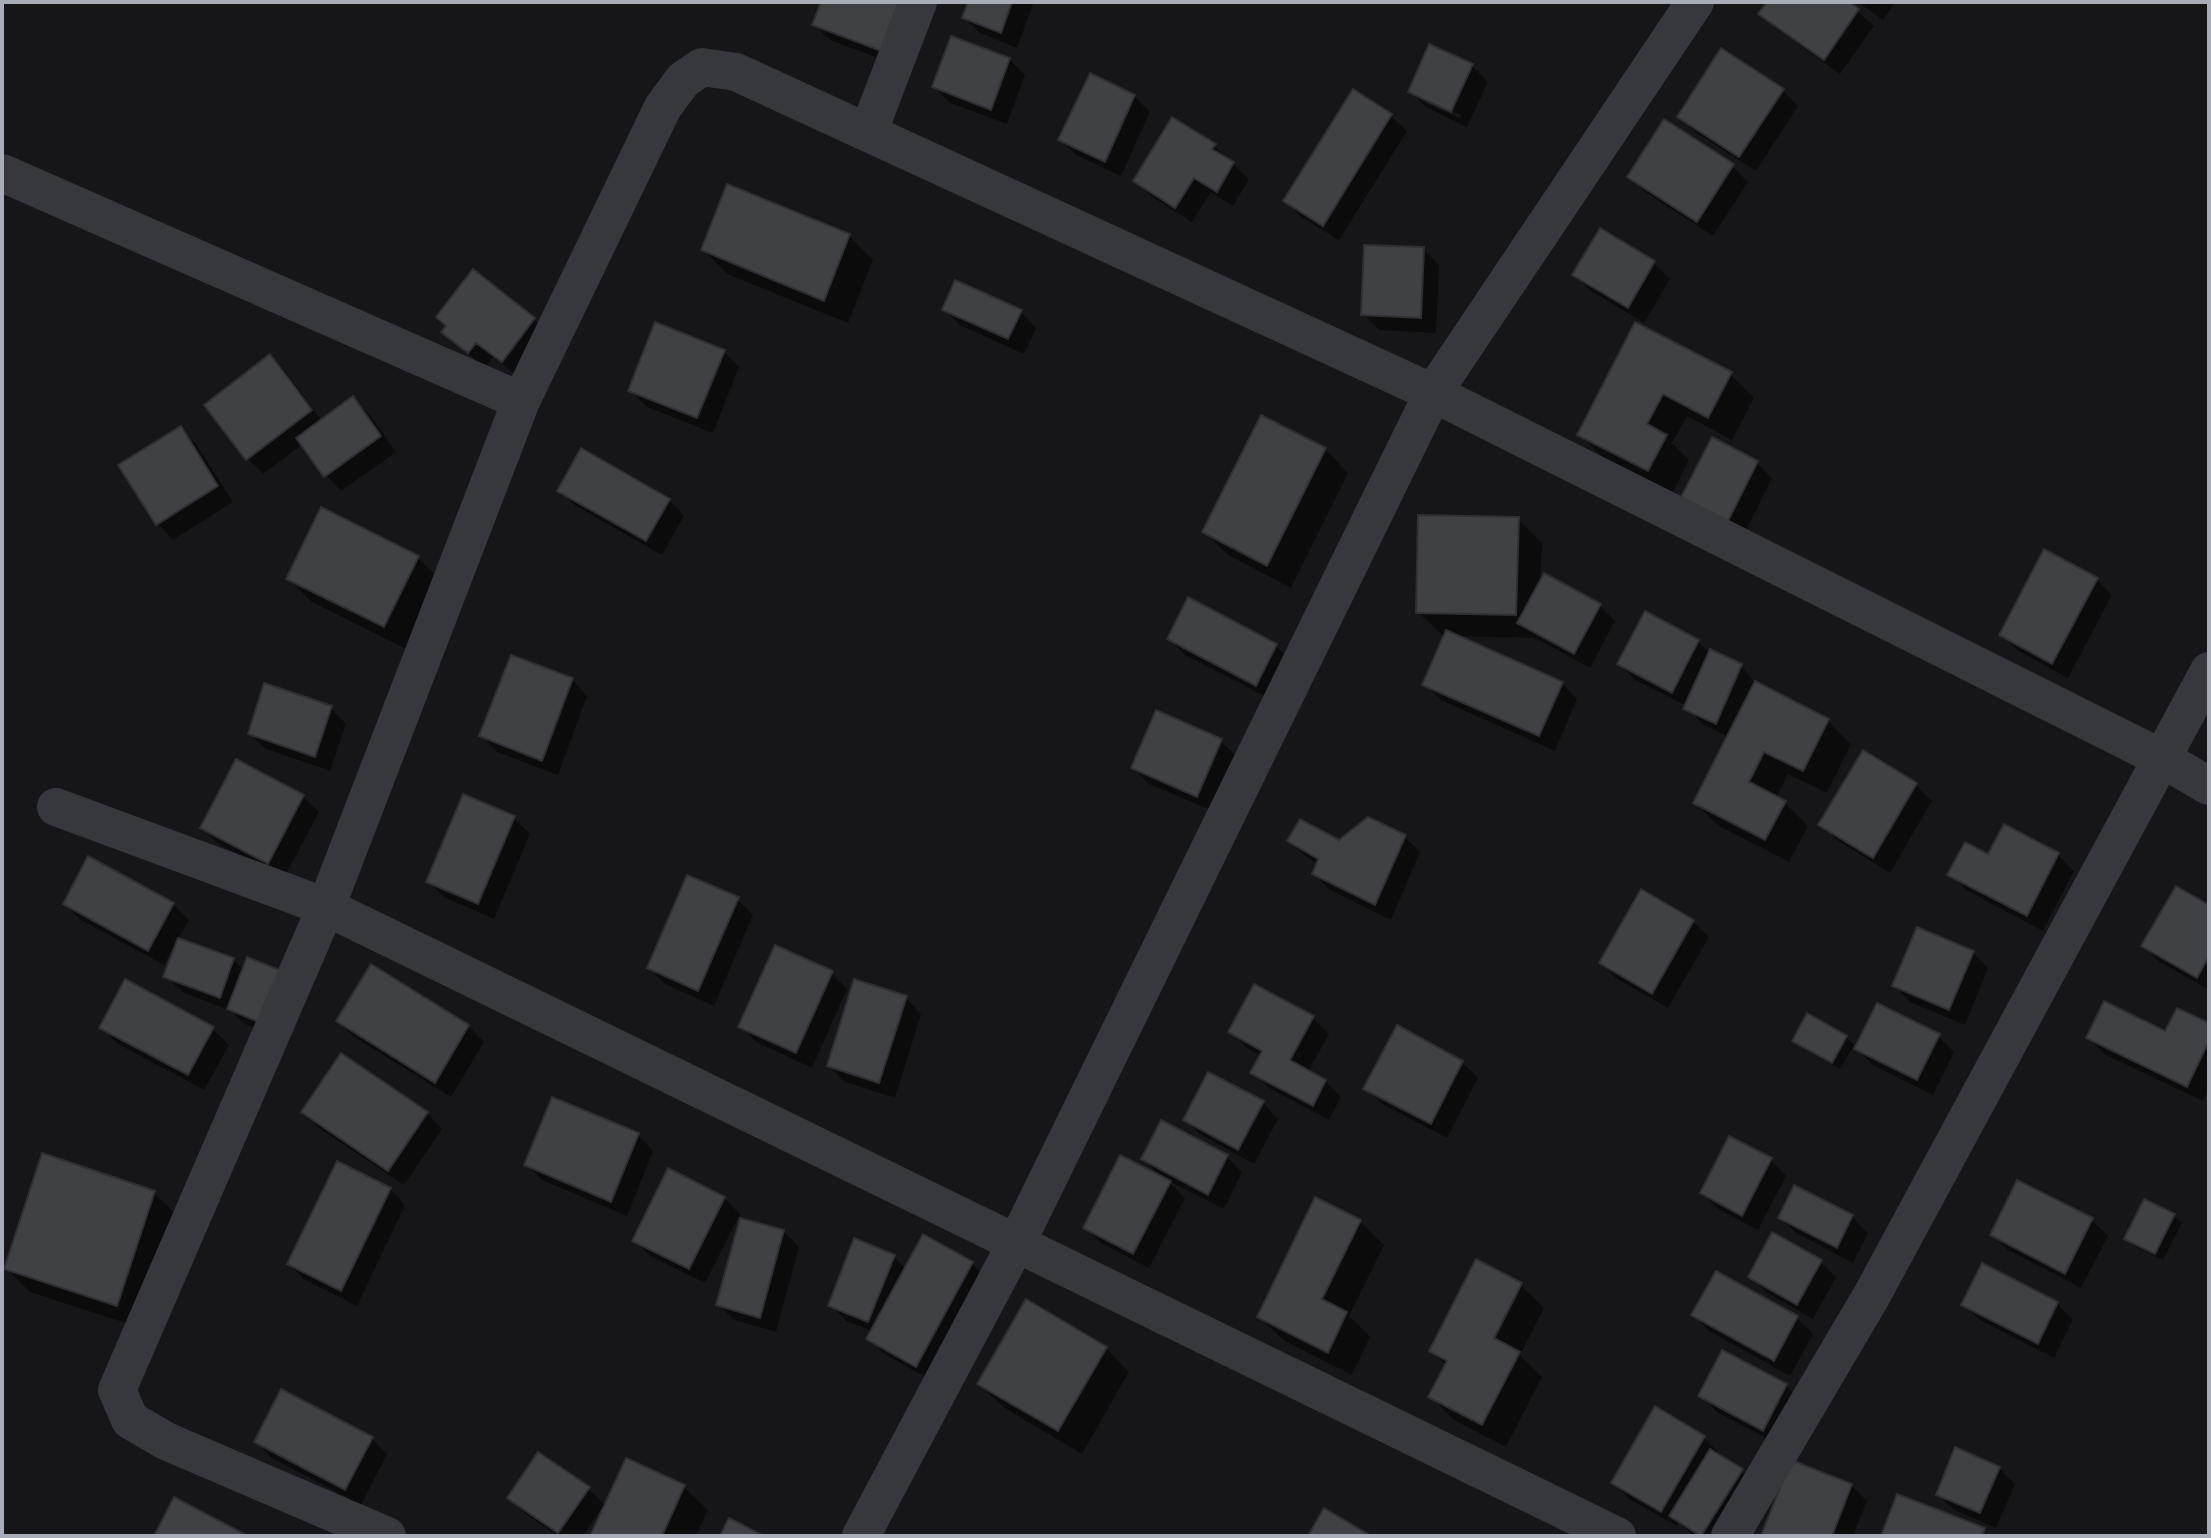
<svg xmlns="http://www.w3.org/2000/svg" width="2211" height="1538" font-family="Lato,sans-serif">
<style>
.shadow{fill:#0007;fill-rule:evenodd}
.building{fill:#404145;stroke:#303034;stroke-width:2}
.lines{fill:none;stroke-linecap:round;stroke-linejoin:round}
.street{stroke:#37383d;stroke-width:38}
</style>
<rect width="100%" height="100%" fill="#161618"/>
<path class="shadow" d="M823 2H905L897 65 830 40 815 25Z
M970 2H1034L1017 48 980 33 964 18Z
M1769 2H1846L1874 26 1840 74 1777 29 1761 14Z
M1858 2H1895L1883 20Z
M1009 59 1025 75 1007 124 950 103 934 87Z
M1472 66 1488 82 1467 127 1426 107 1410 91ZM1426 98 1461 115 1460 118 1426 103Z
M1782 90 1798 106 1756 171 1695 132 1679 116Z
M1354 92 1391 116 1407 131 1339 240 1301 217 1286 201Z
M1134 96 1150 112 1121 176 1076 155 1060 139Z
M1214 146 1249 179 1233 206 1211 192 1192 222 1151 196 1135 180Z
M1732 166 1748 182 1713 236 1645 192 1629 176Z
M728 186 849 236 873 260 848 323 727 274 703 250Z
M1601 231 1654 263 1670 279 1644 323 1591 291 1575 275Z
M1423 249 1439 265 1436 333 1379 330 1364 314Z
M944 309 1021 312 1036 328 1024 354 960 325Z
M534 319 550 335 519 377 493 357 485 368 443 332Z
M1636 325 1730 374 1754 398 1732 440 1687 416 1672 443 1689 460 1672 494 1603 458 1580 434Z
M724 352 739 367 713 433 647 407 631 391Z
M270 356 286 372 322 421 353 399 369 414 396 452 341 491 326 475 303 444 263 474 248 459 206 405Z
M180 428 196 444 233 502 173 540 158 524Z
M1325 449 1348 473 1291 588 1228 555 1204 532Z
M1757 463 1772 478 1743 537 1699 515Z
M560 491 669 500 684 516 662 555 576 506Z
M321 510 418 558 442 581 408 650 312 602 288 578Z
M1518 519 1542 543 1540 584 1599 605 1615 621 1590 668 1535 638 1454 636 1562 683 1577 699 1555 751 1441 700 1425 684 1446 636 1442 635 1418 612Z
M2097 580 2112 595 2068 678 2017 650 2001 635Z
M1169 639 1276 646 1292 661 1272 700 1185 655Z
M1698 641 1710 654 1741 666 1756 684 1828 721 1851 744 1827 793 1788 774 1776 798 1784 802 1808 826 1789 862 1719 826 1695 803 1729 737 1702 724 1687 706 1635 680 1620 664Z
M572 680 587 696 558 775 497 752 482 736Z
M331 708 346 724 330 771 266 749 250 734Z
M1221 741 1237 757 1213 811 1149 784 1133 768Z
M1863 753 1916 785 1932 801 1890 873 1837 840 1821 824Z
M303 796 319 812 284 878 218 844 202 828Z
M465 796 514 818 530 834 494 919 444 897 428 881Z
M2005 827 2058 855 2074 871 2043 931 1966 890 1950 874 1989 857Z
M1404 836 1420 852 1391 920 1330 890 1314 874 1318 864 1305 856 1289 841 1339 842Z
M737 899 753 915 714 1006 665 984 649 968Z
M65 904H173L189 920 178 940 233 960 244 970 282 1039 245 1024 231 1011 182 992 166 976 176 949 173 948 164 965 81 920Z
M2209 907V990L2160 962 2144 946Z
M1693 922 1709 937 1668 1008 1617 979 1601 963Z
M1972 952 1988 968 1965 1025 1910 1002 1895 986Z
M372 967 468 1026 484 1042 451 1097 354 1037 338 1021Z
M831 973 847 989 812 1068 756 1042 741 1026Z
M906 998 921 1014 895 1098 845 1082 829 1066Z
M1313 1018 1329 1034 1308 1072 1325 1081 1341 1097 1329 1120 1269 1088 1253 1072 1262 1056 1247 1048 1231 1032Z
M2209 1025V1089L2203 1101 2104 1054 2089 1038 2166 1034Z
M102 1028 213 1029 229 1045 204 1090 118 1044Z
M1938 1036 1954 1052 1933 1095 1873 1065 1857 1049Z
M1846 1037 1854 1045 1840 1069 1802 1048 1794 1040Z
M1462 1062 1478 1078 1447 1138 1382 1104 1366 1088Z
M1263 1103 1278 1119 1254 1164 1201 1135 1185 1119Z
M303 1112 427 1113 442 1129 404 1185 319 1128Z
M638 1135 653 1151 627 1216 542 1180 526 1165Z
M1227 1157 1242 1172 1224 1209 1167 1180 1185 1198 1149 1268 1101 1243 1085 1228 1162 1178 1143 1159Z
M1771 1160 1786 1176 1758 1230 1718 1209 1702 1193Z
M390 1189 405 1205 357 1306 305 1280 289 1264Z
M154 1193 177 1216 141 1328 30 1292 6 1268Z
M724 1198 740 1214 705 1283 650 1256 635 1240Z
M1316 1200 1360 1222 1384 1245 1349 1316 1370 1337 1352 1375 1283 1340 1259 1317Z
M2145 1201 2174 1216 2182 1223 2163 1260 2134 1246 2127 1239Z
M1780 1217H1852L1868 1233 1853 1263 1796 1233Z
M2092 1220 2108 1236 2081 1288 2008 1250 1992 1234Z
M783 1231 799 1247 776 1332 734 1320 718 1304Z
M894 1257 906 1269 972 1264 988 1279 933 1381 884 1354 869 1338 872 1331 846 1321 830 1305Z
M1820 1262 1836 1277 1813 1319 1766 1292 1750 1276Z
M1520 1285 1544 1308 1520 1355 1542 1377 1506 1447 1454 1420 1431 1397 1447 1366 1431 1351ZM1516 1290H1520L1491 1348 1487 1346Z
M2057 1304 2073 1319 2054 1358 1980 1320 1964 1305Z
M1694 1315 1797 1318 1813 1334 1790 1376 1709 1331Z
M1106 1348 1129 1372 1082 1454 1003 1407 979 1384Z
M1786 1386 1802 1402 1779 1445 1717 1412 1701 1396Z
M1703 1437 1719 1453 1717 1456 1741 1471 1757 1486 1728 1536H1694L1679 1523 1677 1526 1629 1499 1614 1483Z
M372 1439 387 1454 361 1505 272 1458 256 1442Z
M627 1460 684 1487 708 1510 696 1536H592L606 1506 604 1505 583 1536H558L526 1514 510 1498 588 1489 606 1506Z
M1999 1468 2015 1484 1996 1528 1954 1510 1938 1494Z
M1851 1485 1867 1501 1853 1536H1763Z"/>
<path class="building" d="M821 2H899L881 51 812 25Z
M968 2H1012L1001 33 962 18Z
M1767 2H1850L1859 9 1824 60 1758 14Z
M951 36 1010 58 991 110 932 87Z
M1429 44 1473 64 1451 112 1408 92Z
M1721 48 1784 89 1739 157 1677 117Z
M1090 73 1135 95 1105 162 1058 140Z
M1353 89 1392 114 1323 226 1283 201Z
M1172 117 1216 144 1212 149 1234 162 1217 192 1194 178 1175 208 1133 181Z
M1664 119 1734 164 1697 222 1627 177Z
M727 184 850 234 824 301 701 250Z
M1600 228 1655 261 1628 308 1572 275Z
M1364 245 1424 247 1421 318 1361 315Z
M473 269 535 318 502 362 476 343 468 353 441 332 446 326 436 317Z
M955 280 1022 310 1008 339 942 310Z
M655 322 725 350 697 418 628 391Z
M1635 322 1732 372 1708 418 1663 394 1647 424 1667 435 1648 471 1577 435Z
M270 354 312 410 246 460 204 405Z
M353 396 381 436 324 477 296 438Z
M1261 415 1326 448 1267 566 1202 532Z
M181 426 218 486 156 525 118 465Z
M1712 437 1758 461 1727 523 1680 499Z
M581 448 670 499 646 541 557 491Z
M321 507 419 556 384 627 286 579Z
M1418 515 1519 517 1516 615 1416 613Z
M2044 549 2098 578 2052 664 1999 635Z
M1544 573 1601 604 1574 654 1517 623Z
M1188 597 1277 644 1256 686 1167 639Z
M1645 611 1699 640 1672 693 1617 664Z
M1446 630 1563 682 1539 736 1422 685Z
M1710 649 1742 664 1716 724 1683 709Z
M511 655 573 678 542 761 479 736Z
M1755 681 1829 719 1803 771 1764 752 1749 782 1786 801 1765 840 1693 803Z
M264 683 332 706 315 757 248 734Z
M1156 710 1222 739 1197 797 1131 768Z
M1863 750 1917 783 1873 858 1818 825Z
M236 759 304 795 268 864 200 828Z
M463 794 515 816 478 904 426 882Z
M1368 817 1406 835 1375 905 1312 874 1318 859 1287 841 1300 819 1339 840Z
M2004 824 2059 853 2027 916 1947 875 1965 842 1988 854Z
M88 856 174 903 148 951 63 904Z
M687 875 739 897 698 991 647 968Z
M2176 886 2209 905V956L2197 978 2141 946Z
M1641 889 1694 920 1652 994 1599 963Z
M1917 927 1974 951 1949 1010 1892 986Z
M178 938 234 958 220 998 163 977Z
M775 945 833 971 796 1053 738 1027Z
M247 957 287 973 266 1025 227 1009Z
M371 964 469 1025 435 1083 336 1021Z
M125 979 214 1027 188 1075 99 1028Z
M854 979 907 996 879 1083 827 1066Z
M1254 984 1314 1016 1290 1060 1326 1080 1313 1106 1250 1073 1262 1051 1228 1032Z
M2104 1001 2165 1031 2177 1008 2209 1023V1041L2187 1087 2086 1038Z
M1877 1003 1940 1034 1917 1080 1854 1049Z
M1807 1013 1847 1036 1832 1063 1792 1041Z
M1397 1025 1463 1061 1431 1124 1363 1089Z
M341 1053 428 1112 388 1171 301 1112Z
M1208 1072 1264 1101 1238 1150 1183 1120Z
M552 1097 639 1133 611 1202 524 1165Z
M1161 1120 1228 1155 1208 1195 1141 1159Z
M1729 1136 1772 1158 1742 1216 1700 1193Z
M42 1153 155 1191 117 1306 4 1269Z
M1120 1155 1171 1181 1133 1254 1083 1228Z
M337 1161 391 1188 341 1291 287 1264Z
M668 1168 725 1197 689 1269 632 1241Z
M2017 1180 2093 1218 2065 1274 1990 1235Z
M1794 1185 1853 1215 1837 1248 1778 1218Z
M1315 1197 1361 1220 1322 1299 1347 1312 1328 1353 1257 1317Z
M2144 1199 2175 1214 2155 1254 2124 1239Z
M740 1218 784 1230 760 1318 716 1305Z
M1772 1232 1822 1260 1797 1305 1748 1277Z
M923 1234 973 1262 916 1367 866 1339Z
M854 1238 895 1255 868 1322 828 1306Z
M1476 1259 1522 1283 1494 1338 1520 1352 1482 1425 1428 1397 1447 1361 1429 1351Z
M1982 1263 2058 1302 2038 1344 1961 1305Z
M1716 1271 1798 1316 1774 1361 1691 1315Z
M1026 1299 1107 1347 1058 1431 977 1384Z
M1722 1350 1787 1384 1763 1431 1698 1396Z
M281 1389 373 1437 345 1490 254 1442Z
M1655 1406 1705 1436 1661 1512 1611 1483Z
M1955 1447 2000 1467 1980 1513 1936 1495Z
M1710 1449 1743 1469 1701 1536 1669 1516Z
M538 1452 590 1487 558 1533 507 1498Z
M626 1458 685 1485 662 1536H590Z
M1791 1460 1852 1484 1832 1536H1761Z
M1897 1494 1985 1528 1982 1536H1881Z
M174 1497 248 1536H154Z
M1324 1508 1371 1536H1308Z
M729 1518 764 1536H720Z"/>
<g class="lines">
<path class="street" d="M868 133 918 2
M2 173 521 401 326 907 1617 1536
M521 401 663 107 683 80 702 67 736 72 1433 393 2161 758 2209 786
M56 807 326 907 117 1390 130 1420 166 1441 387 1536
M861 1536 1017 1242 1433 393 1695 2
M1730 1536 1872 1295 2209 671"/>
</g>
<rect width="2211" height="1538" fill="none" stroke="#a8adb8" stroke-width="8"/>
</svg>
